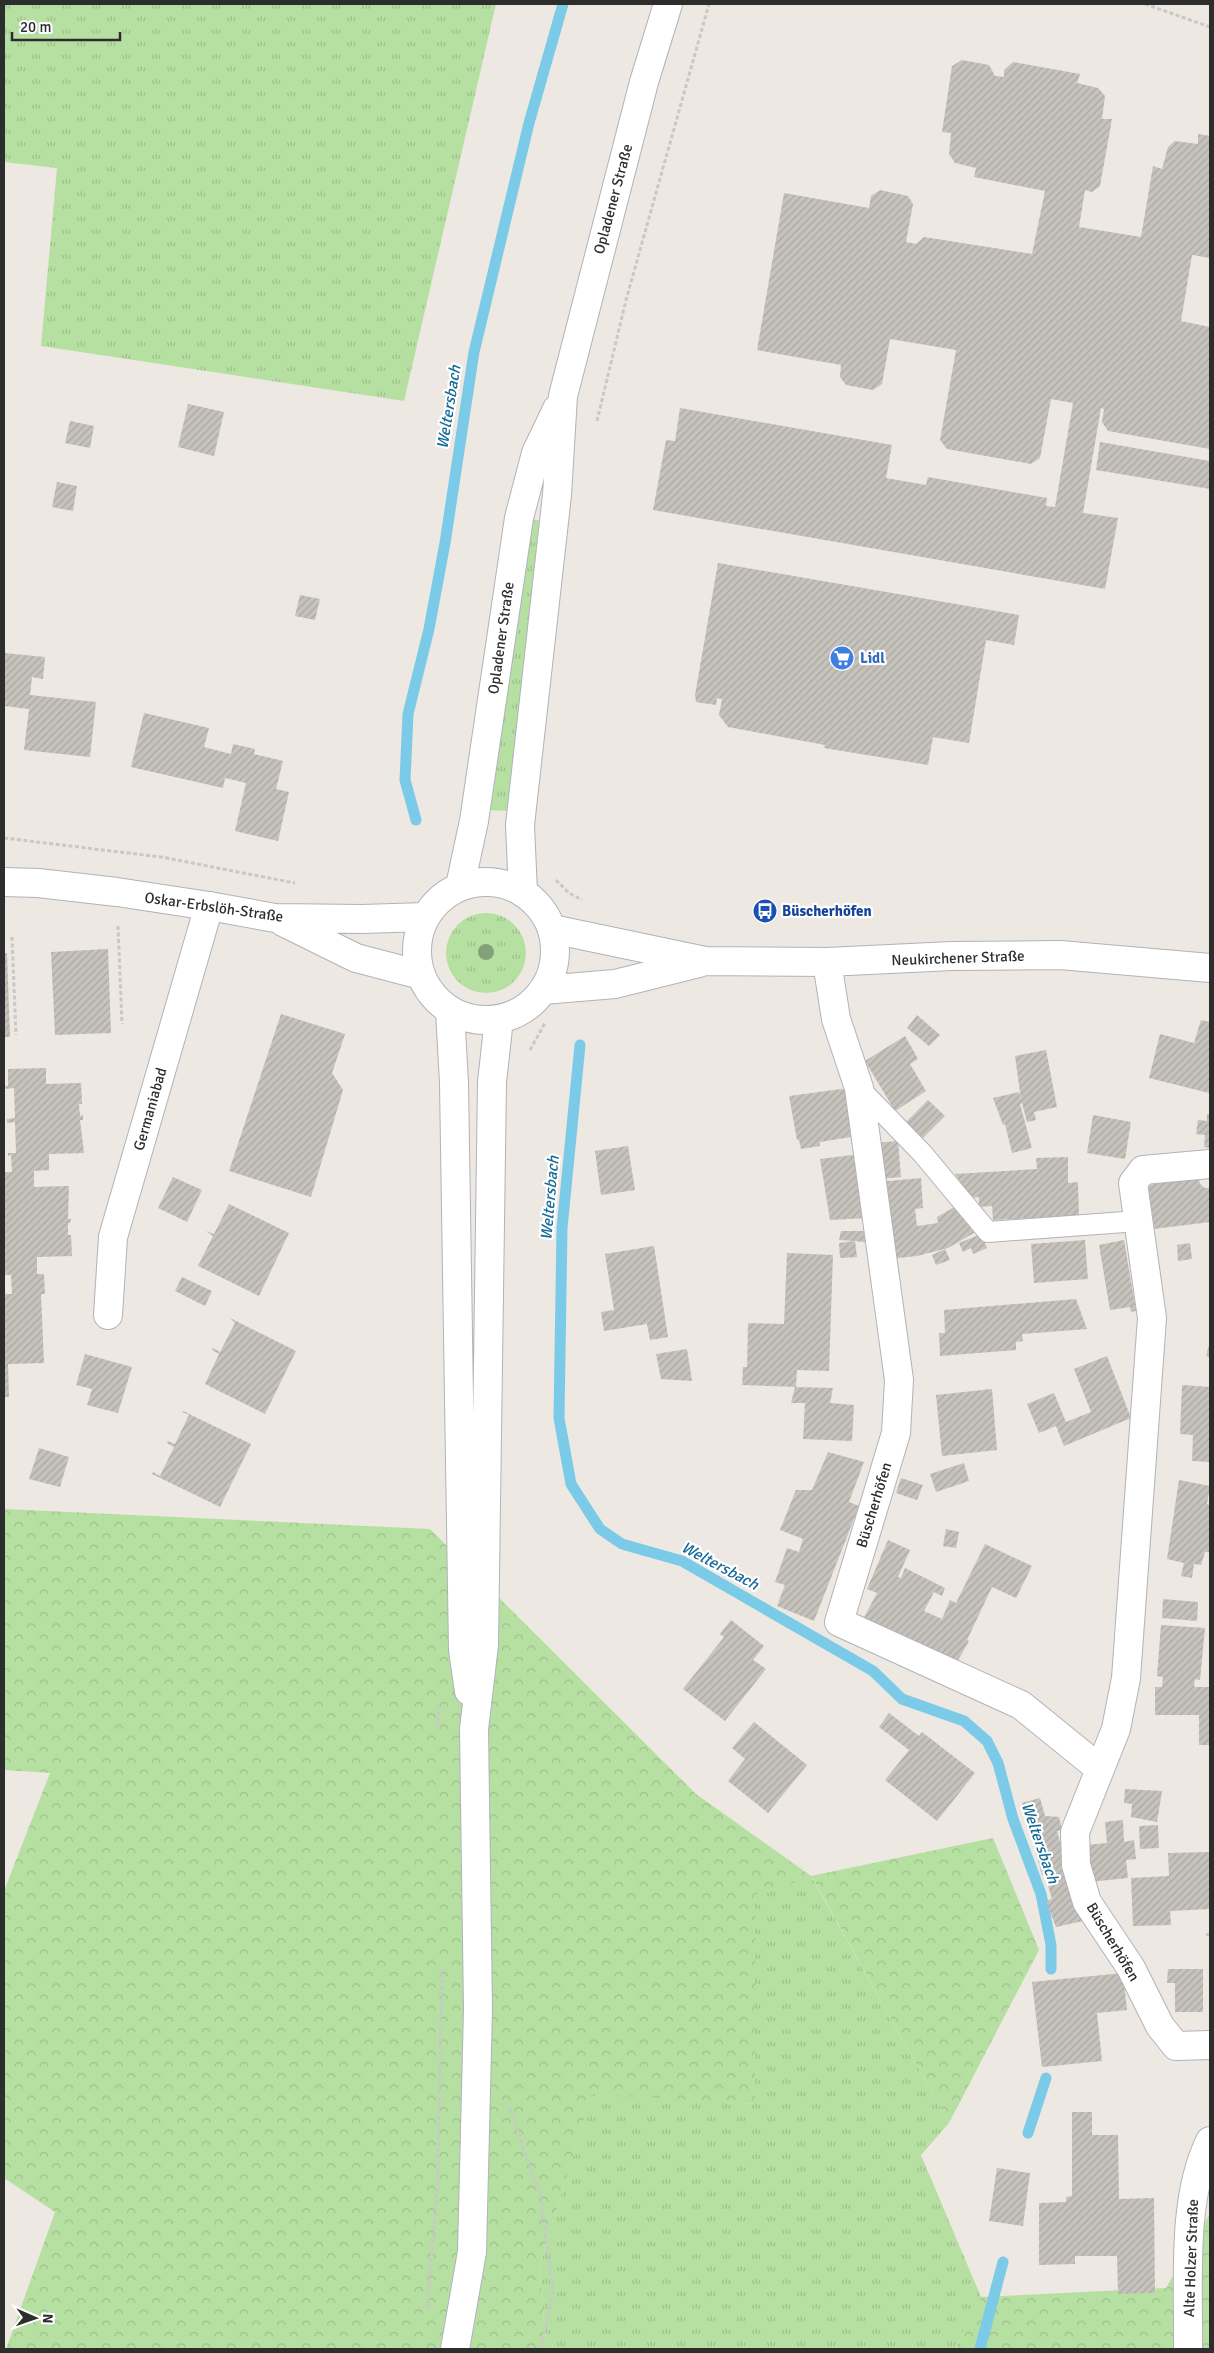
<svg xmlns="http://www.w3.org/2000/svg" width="1214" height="2353" font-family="Signika,sans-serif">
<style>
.grass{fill:url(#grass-tufts)}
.forest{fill:url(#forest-crowns)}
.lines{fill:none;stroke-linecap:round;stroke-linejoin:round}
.stream{stroke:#7bcbe8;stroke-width:11}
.building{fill:url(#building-hatch)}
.lane-casing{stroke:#b1b2bc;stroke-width:22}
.street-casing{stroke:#b1b2bc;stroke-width:30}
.secondary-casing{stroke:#b1b2bc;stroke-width:30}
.path{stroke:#c8c8c8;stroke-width:3;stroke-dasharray:4 2.5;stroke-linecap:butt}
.lane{stroke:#fff;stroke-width:20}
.street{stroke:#fff;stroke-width:28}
.secondary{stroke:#fff;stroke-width:28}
.tree{fill:#84a177}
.labels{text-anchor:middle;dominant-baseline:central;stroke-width:4.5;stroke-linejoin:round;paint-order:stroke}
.street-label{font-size:15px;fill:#2d2d2d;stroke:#fff}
.shop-label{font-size:15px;font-weight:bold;fill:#366cbe;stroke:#fff;text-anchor:start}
.transit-label{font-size:15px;font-weight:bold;fill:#164399;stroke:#fff;text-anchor:start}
.water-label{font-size:16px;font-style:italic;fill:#166b98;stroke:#fff}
</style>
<defs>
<pattern id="grass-tufts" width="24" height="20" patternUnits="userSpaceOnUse" patternTransform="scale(1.25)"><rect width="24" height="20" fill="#b6e0a1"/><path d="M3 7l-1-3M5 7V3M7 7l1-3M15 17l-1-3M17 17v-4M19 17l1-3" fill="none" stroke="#9dc08b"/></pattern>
<pattern id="forest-crowns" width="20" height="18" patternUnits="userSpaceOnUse" patternTransform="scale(1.25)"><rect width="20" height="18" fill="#b6e0a1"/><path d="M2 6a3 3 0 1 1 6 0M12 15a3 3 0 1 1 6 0" fill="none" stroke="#9dc08b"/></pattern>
<pattern id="building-hatch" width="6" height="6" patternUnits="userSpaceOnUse" patternTransform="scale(1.25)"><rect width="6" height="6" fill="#c6c2bc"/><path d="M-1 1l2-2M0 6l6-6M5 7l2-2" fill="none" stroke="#aaa7a2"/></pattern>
</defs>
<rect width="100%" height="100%" fill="#ede8e1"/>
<path class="grass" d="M4 4H496L404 401 41 346 57 168 4 162Z
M529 519 543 521 508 811 487 810Z
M446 953a40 40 0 1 1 80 0a40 40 0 1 1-80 0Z
M811 1876 949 2123 921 2155 981 2297 955 2349H547L539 2268 592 2093 755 2104V1895Z"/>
<path class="forest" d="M4 1509 430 1529 696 1794 811 1876 993 1838 1039 1950 949 2123 812 1877 755 1895V2104L592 2094 539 2268 547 2349H6L55 2212 4 2178V1891L50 1773 4 1770Z
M1210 2213V2349H955L981 2297 1166 2288Z"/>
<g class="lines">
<path class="stream" d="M416 820 405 780 408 714 429 629 445 543 474 352 529 123 563 4
M580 1045 562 1228 559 1418 571 1484 600 1529 622 1544 682 1561 873 1671 902 1699 964 1721 987 1741 998 1763 1013 1819 1041 1894 1051 1945V1969
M1028 2133 1046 2078
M980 2349 1003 2262"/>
</g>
<path class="building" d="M962 60 989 65 995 76 1004 77V70L1013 62 1080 74 1077 83 1098 88 1105 96 1102 119H1112L1100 186 1092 192 1085 190 1079 227 1141 237 1153 166 1162 169 1168 147 1175 141 1198 144V134L1210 136V258L1192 255 1181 321 1210 327V449L1108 431 1102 422 1104 409 1101 408 1083 513 1118 518 1105 589 653 510 666 440 675 441 680 408 892 445 886 478 926 485 928 477 1047 498 1046 506 1055 507 1073 403 1051 399 1040 458 1031 464 947 449 940 440 956 350 890 339 882 384 873 390 846 385 840 377 841 365 757 350 784 193 869 208 871 196 880 190 908 196 913 204 906 242 916 244 924 237 1032 254 1045 191 974 177 976 168 955 163 949 154 951 133 942 132 952 66Z
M188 404 224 412 214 456 178 447Z
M70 421 94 426 90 448 65 443Z
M1100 442 1210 461V489L1096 470Z
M57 482 77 486 73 511 52 507Z
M718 563 1019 615 1014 645 986 640 969 743 933 737 928 765 824 748 825 745 728 727 719 715 722 699 717 698 716 705 696 702 695 695Z
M300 595 320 599 315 620 295 616Z
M4 653 45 657 43 679 32 677 30 695 96 702 90 757 24 750 29 709 4 706Z
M144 713 209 728 204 747 231 754 233 744 255 749 254 754 283 761 276 789 289 792 278 841 235 831 246 783 225 778 223 788 131 767Z
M108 949 111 1033 55 1035 51 952Z
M7 953 10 1037H4V954Z
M281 1014 345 1034 332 1073 343 1090 311 1197 229 1171Z
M917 1015 940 1035 929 1046 907 1028Z
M1201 1020 1210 1022 1209 1093 1149 1078 1160 1034 1194 1043Z
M905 1036 918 1059 910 1064 926 1091 895 1111 865 1061Z
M1046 1050 1057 1107 1034 1112 1036 1120 1027 1122 1022 1103 1020 1104 1032 1148 1012 1153 1005 1124 1003 1125 993 1098 1019 1092 1021 1100 1015 1056Z
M46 1068V1084L81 1083 82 1104H79L80 1116 83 1115V1120H80L84 1153 49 1154V1170L34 1171V1187L69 1186 68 1219H71L70 1223H68V1235H71L72 1256 37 1257V1274H44L45 1294H41L44 1363 8 1364 9 1397H4V1294H12L11 1275H4V1172H12L11 1155 8 1156V1153H16L15 1122 7 1123V1119L15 1118 14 1088 6 1089 5 1086H8V1069Z
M849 1088 857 1136 820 1142V1146L801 1149 799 1140H797L789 1096Z
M928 1100 945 1116 923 1138 906 1122Z
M1207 1114 1210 1115V1148L1204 1147 1205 1135 1196 1134 1198 1120 1207 1121Z
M1093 1115 1131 1122 1125 1159 1087 1153Z
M898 1141 901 1177 879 1179 875 1143Z
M628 1146 635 1190 601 1195 595 1151Z
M860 1154 867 1218 830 1220 820 1159Z
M1068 1157V1183L1078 1182 1079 1216 993 1220 992 1206 979 1207V1197L971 1198 955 1174 1037 1169 1036 1158Z
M173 1177 202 1190 187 1222 158 1208Z
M921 1178 923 1208 915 1209 917 1226 938 1223 937 1217 958 1205 974 1233 948 1248 917 1256 889 1259 879 1182Z
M1199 1178 1200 1184 1205 1188H1210V1222L1154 1229 1148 1185Z
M229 1204 289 1233 259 1296 198 1266 213 1236 206 1231 214 1234Z
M841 1231H869L871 1243 855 1241 857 1257 840 1258 839 1243 855 1241 839 1240Z
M981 1234 987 1248 973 1254 971 1248 963 1252 959 1243Z
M1085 1240 1088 1279 1034 1283 1031 1244Z
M1124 1240 1136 1311 1131 1312 1130 1307 1110 1310 1099 1245Z
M1190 1243 1192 1259 1178 1261 1177 1245Z
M654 1246 668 1337 650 1340 647 1324 604 1331 601 1312 614 1310 605 1254Z
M945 1249 950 1260 936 1265 932 1255Z
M787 1253 833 1255 829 1371 797 1370 796 1387 742 1385 743 1367H747L748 1323 784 1324Z
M182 1277 212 1291 205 1306 175 1291Z
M1076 1299 1087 1329 1022 1334 1023 1341 1016 1342V1350L940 1356 939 1333H945L944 1310Z
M230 1318 296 1351 265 1414 205 1384 219 1354 212 1350 213 1348 220 1352 235 1323Z
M1210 1341V1357L1206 1356Z
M687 1349 692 1381 661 1379 656 1354Z
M85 1354 132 1367 118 1413 87 1405 92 1389 76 1385Z
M1107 1356 1131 1418 1064 1446 1056 1426 1039 1433 1027 1404 1054 1393 1066 1422 1091 1412 1074 1369Z
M1182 1385 1210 1387V1462L1192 1461 1193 1435 1180 1434Z
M795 1387 833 1388 830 1403 854 1405 852 1441 803 1439 805 1403H791Z
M992 1389 997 1450 942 1456 936 1395Z
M183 1411 251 1444 220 1507 152 1474 153 1472 160 1476 174 1447 167 1443 168 1441 175 1444 189 1415 182 1412Z
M39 1448 69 1457 60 1487 29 1479Z
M828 1452 864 1462 849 1502 859 1506 814 1621 777 1606 785 1585 775 1582 787 1548 799 1552 803 1539 780 1530 796 1490H812Z
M964 1463 969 1481 936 1492 930 1474Z
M901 1478 923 1485 917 1500 896 1493Z
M1179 1480 1210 1486 1207 1504 1210 1505V1552H1205L1201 1565 1194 1564 1192 1578 1181 1576 1184 1563 1167 1559Z
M946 1529 959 1532 956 1548 943 1546Z
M888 1540 910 1550 898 1577 901 1578 905 1568 945 1588 942 1596 934 1592 924 1611 942 1619 950 1600 956 1603 985 1544 1032 1566 1016 1598 992 1587 967 1640 969 1641 957 1662 863 1619 877 1593 867 1589Z
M1163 1599 1198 1602 1197 1621 1162 1618Z
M731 1620 764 1646 753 1660 766 1669 725 1721 683 1689 724 1637 720 1634Z
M1161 1625 1205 1628 1200 1680 1195 1679 1194 1687H1210V1745H1199V1715H1155V1687H1162L1163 1677 1157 1676Z
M889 1713 919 1736 922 1732 975 1773 937 1821 885 1780 909 1750 879 1727Z
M754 1722 807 1765 768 1813 728 1781 745 1759 732 1748Z
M1125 1789 1162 1791 1157 1822 1131 1817 1132 1804 1124 1803Z
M1040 1798 1045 1816 1059 1817 1062 1830 1057 1831 1083 1921 1056 1927 1046 1901 1052 1899 1045 1875H1042L1022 1803Z
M1123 1820 1124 1842 1134 1840 1136 1859 1126 1860 1128 1878 1089 1882 1086 1845 1107 1843 1105 1822Z
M1158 1825 1159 1848 1140 1849 1139 1826Z
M1210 1852V1909L1170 1911 1171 1925 1133 1926 1131 1878 1169 1876 1168 1853Z
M1168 1969H1203V2012H1175V1983H1167Z
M1123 1973 1127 2010 1097 2013 1102 2061 1042 2067 1032 1982Z
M1072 2112H1092V2135H1118L1119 2199 1154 2198 1155 2293 1118 2294 1117 2256H1075V2264L1039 2265V2203L1066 2202V2197L1072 2196Z
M997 2168 1030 2173 1023 2226 989 2221Z"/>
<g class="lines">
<defs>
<path id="lane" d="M859 1088 922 1153 988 1232 1138 1221"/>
<path id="street" d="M827 962 836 1019 859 1088 899 1380 896 1433 839 1622 1021 1705 1100 1769
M1210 1164 1143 1170 1133 1183 1152 1318 1126 1678 1116 1729 1075 1832 1076 1865 1087 1902 1131 1968 1160 2026 1176 2046 1210 2045
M108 1315 113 1237 209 906"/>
<path id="secondary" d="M4 882 38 883 117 892 209 906 275 918 362 919 425 917
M417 951a69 69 0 1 1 138 0a69 69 0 1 1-138 0Z
M460 886 474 821 519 518 536 453 557 409
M523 893 520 825 557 495 563 396 644 82 668 4
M283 922 356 958 421 975
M552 929 705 961 827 962 952 956 1060 955 1210 968
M543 990 615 984 699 963
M450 1011 454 1083 463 1650 469 1691
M455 2349 472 2252 478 2009 474 1729 484 1645 492 1082 499 1019
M1188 2349C1189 2283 1181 2200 1210 2141"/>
</defs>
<use href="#lane" class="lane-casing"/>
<use href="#street" class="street-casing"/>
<use href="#secondary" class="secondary-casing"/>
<path class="path" d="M1145 4 1210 27
M597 421 626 300 709 4
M4 838 161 857 295 883
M556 880 569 893 582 900
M118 926 122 1024
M12 937 16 1035
M530 1050 545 1023
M438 1705 439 1729
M1206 1935 1210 1934
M510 2109 541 2198 553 2294 540 2349
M427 2308 437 2194 442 1970"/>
<use href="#lane" class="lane"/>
<use href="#street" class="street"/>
<use href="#secondary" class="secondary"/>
</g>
<circle class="tree" cx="486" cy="952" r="8"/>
<defs>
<symbol id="supermarket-disc" viewBox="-11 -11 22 22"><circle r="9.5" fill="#3f7fe0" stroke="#fff"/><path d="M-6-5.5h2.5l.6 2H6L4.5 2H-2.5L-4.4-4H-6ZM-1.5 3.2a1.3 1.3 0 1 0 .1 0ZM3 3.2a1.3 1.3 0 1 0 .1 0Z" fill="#fff"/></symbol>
<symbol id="bus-disc" viewBox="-11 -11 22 22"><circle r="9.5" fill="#1a4fb4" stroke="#fff"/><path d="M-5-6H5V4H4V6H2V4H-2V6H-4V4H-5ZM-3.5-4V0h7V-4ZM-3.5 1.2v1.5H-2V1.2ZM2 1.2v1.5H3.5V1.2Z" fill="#fff"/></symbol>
</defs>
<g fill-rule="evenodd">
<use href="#supermarket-disc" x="828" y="644" width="28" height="28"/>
<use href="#bus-disc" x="751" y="897" width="28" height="28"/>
</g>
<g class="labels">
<g class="street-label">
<text transform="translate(613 199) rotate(-75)">Opladener Straße</text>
<text transform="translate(501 638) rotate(-82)">Opladener Straße</text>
<text transform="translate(214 907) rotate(8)">Oskar-Erbslöh-Straße</text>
<text transform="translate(958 958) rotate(-2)">Neukirchener Straße</text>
<text transform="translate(150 1109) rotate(-74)">Germaniabad</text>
<text transform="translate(874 1505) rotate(-73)">Büscherhöfen</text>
<text transform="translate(1113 1942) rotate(59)">Büscherhöfen</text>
<text transform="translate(1191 2258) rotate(-88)">Alte Holzer Straße</text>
</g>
<g class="shop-label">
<text x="860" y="658">Lidl</text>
</g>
<g class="transit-label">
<text x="782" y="911">Büscherhöfen</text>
</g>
<g class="water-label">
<text transform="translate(449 407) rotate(-81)">Weltersbach</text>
<text transform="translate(550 1198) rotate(-85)">Weltersbach</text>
<text transform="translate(720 1566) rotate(28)">Weltersbach</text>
<text transform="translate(1040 1843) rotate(71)">Weltersbach</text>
</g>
</g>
<rect width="1214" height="2353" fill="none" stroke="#2d2d2d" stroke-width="10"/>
<g transform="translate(35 2318) rotate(92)" stroke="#ffffff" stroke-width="4" paint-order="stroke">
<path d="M0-4L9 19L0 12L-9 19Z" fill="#2d2d2d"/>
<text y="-8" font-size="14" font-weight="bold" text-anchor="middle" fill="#2d2d2d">N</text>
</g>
<path d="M12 32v8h108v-8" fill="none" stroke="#2d2d2d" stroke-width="2.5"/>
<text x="20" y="32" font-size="15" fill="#2d2d2d" stroke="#ffffff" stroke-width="4" paint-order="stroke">20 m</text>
</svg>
